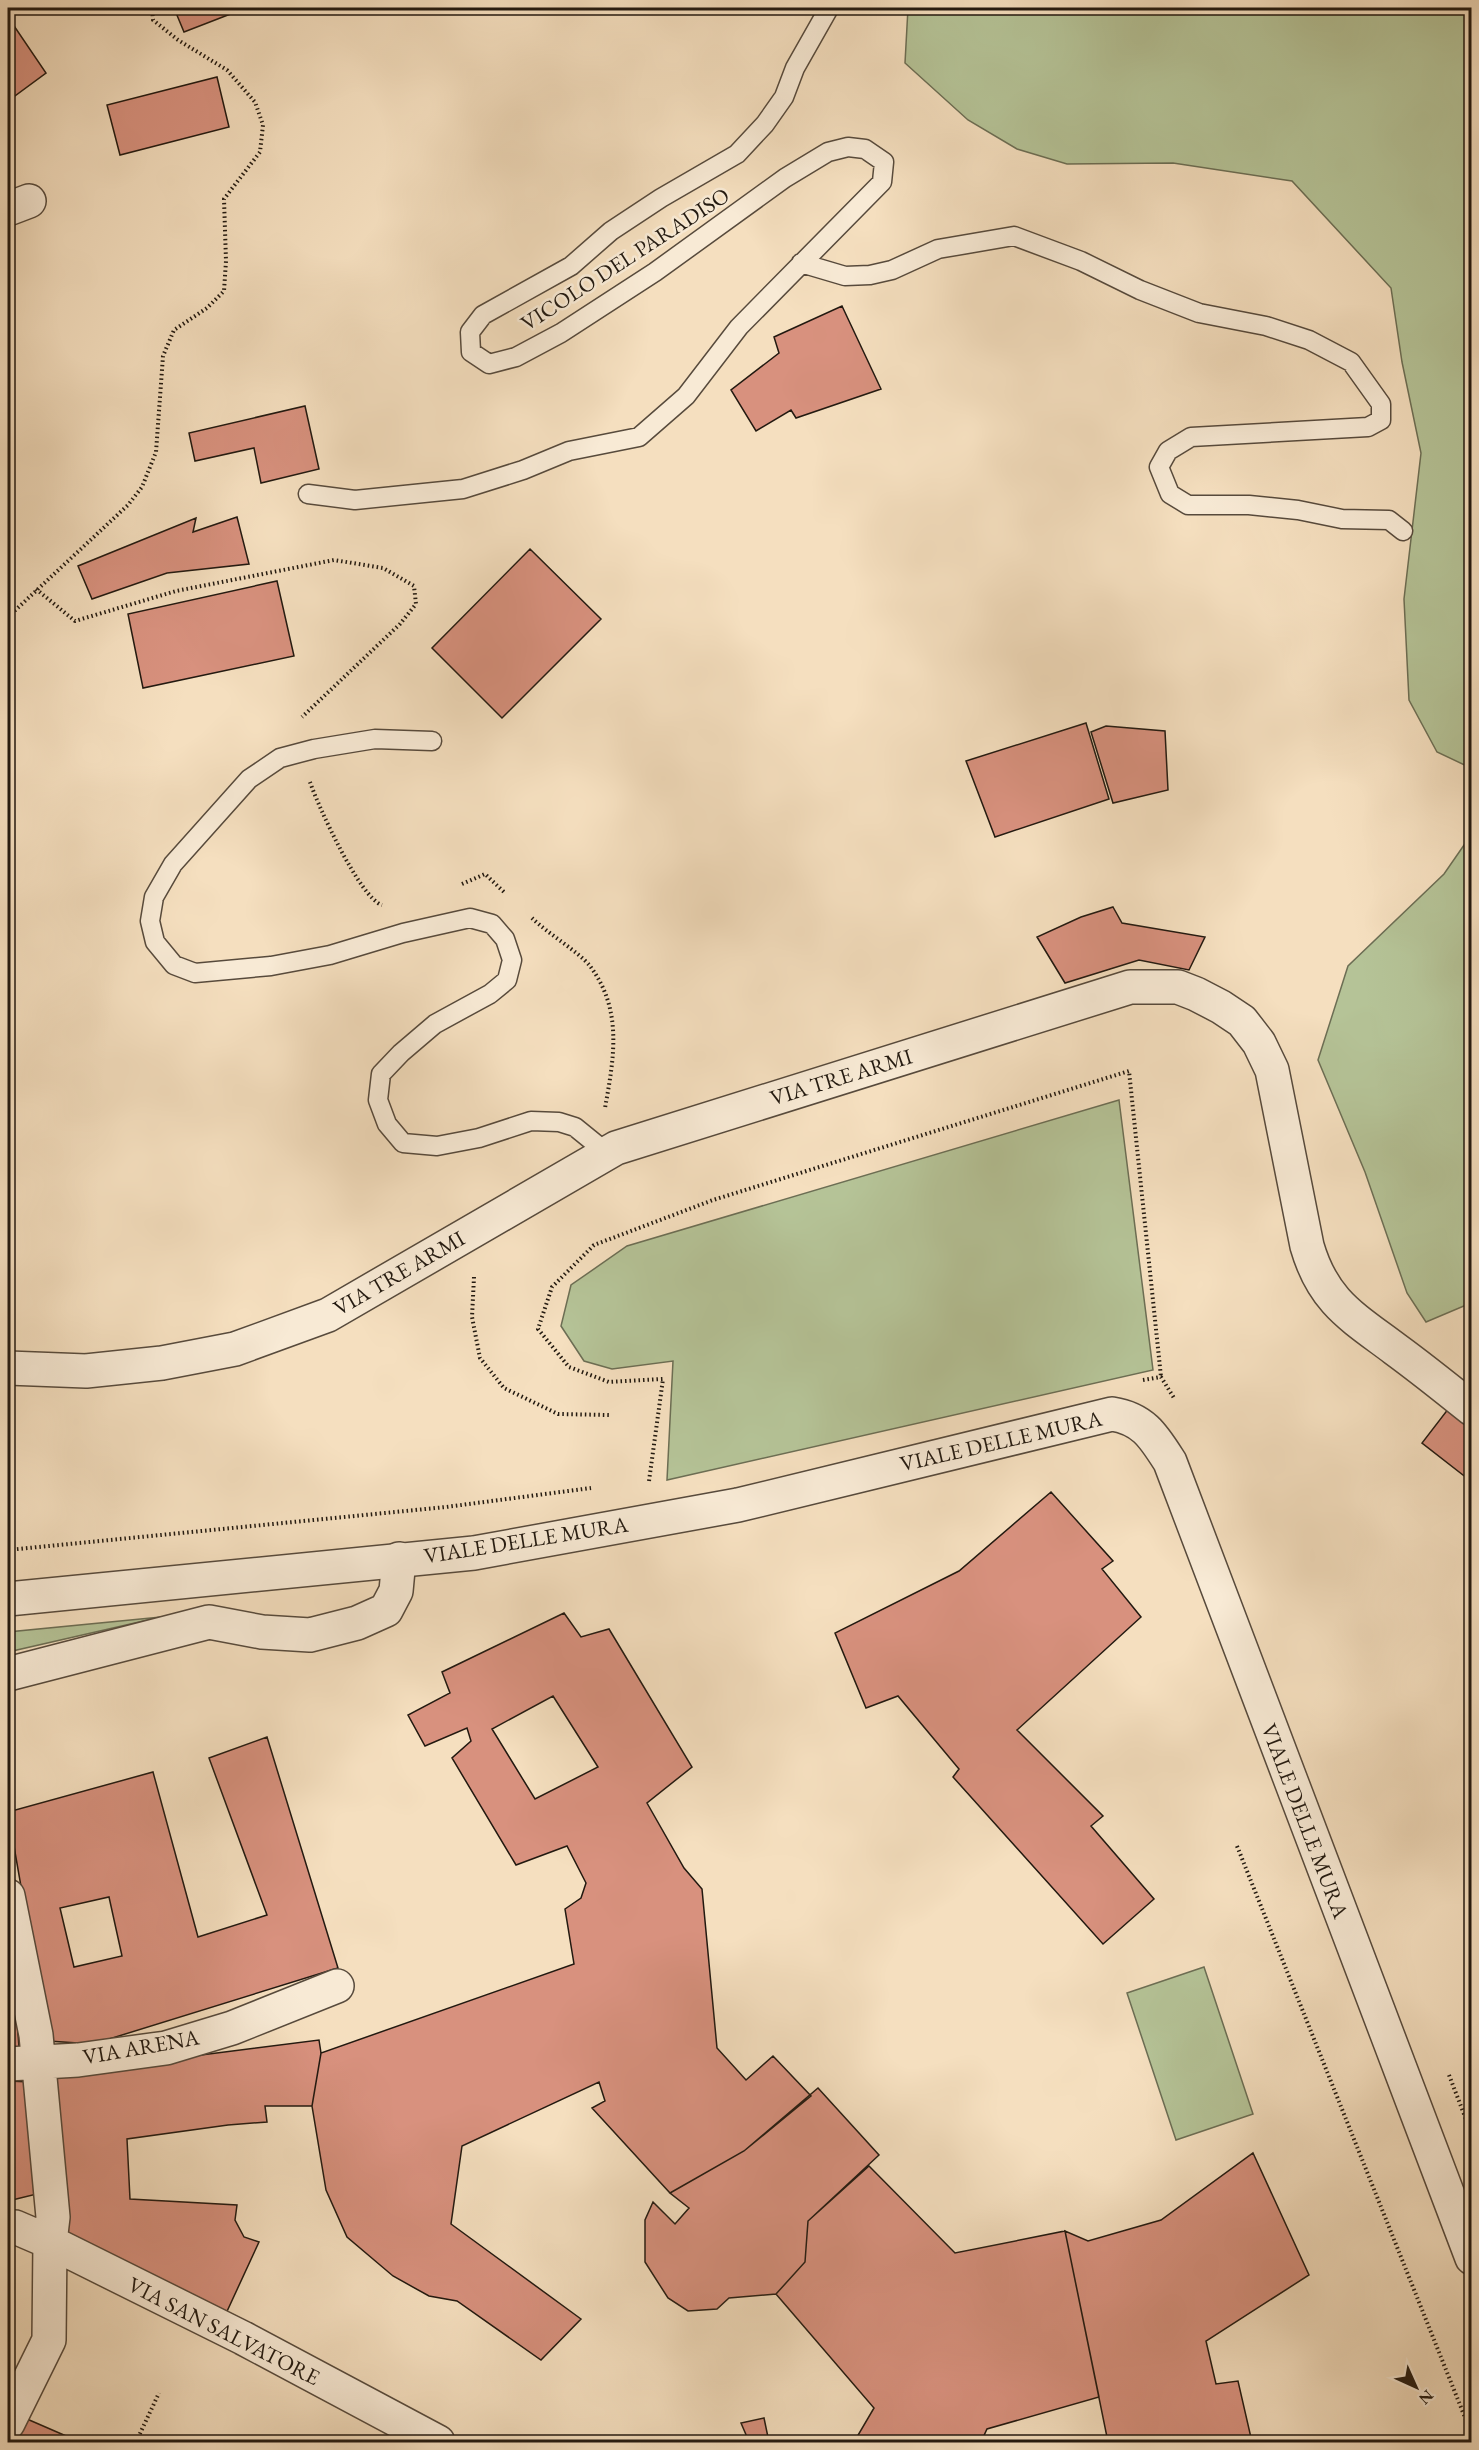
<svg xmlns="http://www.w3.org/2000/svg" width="1479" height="2450" font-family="'EB Garamond',serif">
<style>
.green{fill:#b5c397;stroke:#6c6e54;stroke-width:1.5}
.building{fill:#d8917e;stroke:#221910;stroke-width:1.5;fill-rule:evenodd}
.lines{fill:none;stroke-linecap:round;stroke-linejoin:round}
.service-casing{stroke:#574a3c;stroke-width:21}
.minor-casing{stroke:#574a3c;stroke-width:36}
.tertiary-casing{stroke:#574a3c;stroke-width:36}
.path{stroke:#221910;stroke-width:4;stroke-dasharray:1.5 3;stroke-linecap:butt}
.service{stroke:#f8ead5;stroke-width:18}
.minor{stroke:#f8ead5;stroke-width:33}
.tertiary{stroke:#f8ead5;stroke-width:33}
.labels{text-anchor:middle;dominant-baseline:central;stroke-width:5;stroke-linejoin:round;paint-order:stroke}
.street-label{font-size:22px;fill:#221910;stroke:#f8ead5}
</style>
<rect width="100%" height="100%" fill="#f5dfbf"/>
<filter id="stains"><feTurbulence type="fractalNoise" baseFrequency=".00333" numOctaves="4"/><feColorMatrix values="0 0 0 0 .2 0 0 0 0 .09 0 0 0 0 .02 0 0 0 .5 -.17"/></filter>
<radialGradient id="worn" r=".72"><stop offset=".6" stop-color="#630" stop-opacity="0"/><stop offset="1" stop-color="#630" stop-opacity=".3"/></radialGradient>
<path class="green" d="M908 8H1471V768L1437 752 1409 700 1404 599 1421 453 1402 362 1391 288 1292 181 1173 163 1067 164 1017 149 968 120 905 63Z
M1471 835V1303L1426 1322 1407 1293 1365 1172 1318 1060 1348 966 1444 874Z
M1119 1100 1153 1370 667 1480 673 1361 612 1369 584 1361 561 1326 571 1285 627 1246Z
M161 1617 8 1652V1632Z
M1204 1967 1253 2114 1176 2140 1127 1993Z"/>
<path class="building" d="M174 8H246L184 32Z
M8 17 46 73 8 101Z
M217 77 229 127 120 155 107 105Z
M842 306 881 389 796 418 791 410 756 431 731 390 779 353 774 337Z
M305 406 319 469 261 483 254 448 195 461 189 433Z
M237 517 249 564 167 573 92 599 78 566 196 518 193 532Z
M530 549 601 619 502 718 432 648Z
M277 581 294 656 143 688 128 614Z
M1086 723 1109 799 995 837 966 761Z
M1106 726 1165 731 1168 790 1113 803 1091 732Z
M1113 907 1122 923 1205 937 1189 970 1139 960 1065 983 1037 937 1081 917Z
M1452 1404 1472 1420V1482L1422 1443Z
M1051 1492 1113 1561 1102 1569 1141 1617 1017 1730 1103 1816 1091 1826 1154 1899 1103 1944 953 1777 959 1769 898 1696 866 1708 835 1633 959 1571Z
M564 1613 581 1637 609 1629 692 1767 647 1803 684 1868 702 1889 717 2048 746 2080 773 2056 811 2096 744 2151 670 2193 592 2108 605 2101 599 2082 462 2146 451 2224 581 2319 541 2360 457 2301 429 2296 393 2276 347 2237 326 2190 312 2106 321 2053 574 1964 565 1909 581 1898 586 1883 567 1846 516 1865 452 1758 471 1741 467 1728 425 1746 408 1715 450 1693 442 1672ZM553 1696 598 1767 535 1799 492 1729Z
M267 1737 338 1968 93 2044 48 2041 8 1812 153 1772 198 1937 267 1915 209 1758ZM109 1897 122 1956 74 1967 60 1908Z
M8 1956 14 1979 19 2047H8Z
M319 2040 321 2053 312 2106H265L267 2122 228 2125 127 2139 130 2199 237 2205 235 2220 244 2237 259 2242 223 2320 69 2246 52 2074Z
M8 2081 31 2082 41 2193 8 2201Z
M818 2088 879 2155 808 2221 805 2262 776 2294 729 2298 717 2309 688 2311 668 2298 645 2262V2220L653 2202 675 2224 689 2208 670 2193 744 2151Z
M1253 2153 1309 2275 1206 2341 1216 2384 1238 2381 1252 2442H1108L1065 2231 1088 2241 1161 2220Z
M869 2166 955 2253 1065 2231 1099 2397 987 2429 981 2442H854L874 2408 776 2294 805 2262 808 2221Z
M764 2418 769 2442H727L747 2437 741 2423Z
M27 2419 80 2442H15Z"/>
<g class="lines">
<defs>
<path id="service" d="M801 263 845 276 870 275 892 270 938 249 1014 236 1081 261 1140 290 1199 313 1266 326 1309 340 1351 362 1381 404V420L1368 427 1191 437 1168 451 1159 467 1170 494 1188 505H1249L1298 510 1342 519 1389 520 1403 531
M308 494 355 500 463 489 523 470 569 451 639 437 686 396 739 327 882 182 884 162 865 149 848 147 828 152 785 178 655 272 561 333 516 357 489 364 471 352 470 332 483 315 571 266 611 231 661 198 737 154 765 124 784 97 795 68 829 8
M432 741 375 739 314 749 280 758 249 779 173 864 154 897 150 921 155 942 174 965 195 973 271 966 330 955 403 933 470 918 492 924 505 939 512 960 507 980 490 994 435 1024 401 1053 381 1074 378 1100 387 1124 403 1143 437 1146 479 1138 531 1121 559 1122 575 1127 607 1153"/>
<path id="minor" d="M8 209 29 201
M8 1368 86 1371 162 1363 235 1349 328 1315 616 1148 1130 987H1178L1196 994 1221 1007 1242 1021 1259 1043 1272 1070 1307 1246C1323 1301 1351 1316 1395 1349 1421 1368 1446 1388 1472 1409
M8 1674 209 1622 262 1632 310 1635 357 1623 386 1610 396 1591 399 1559
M8 1896 36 2035 53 2217 50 2242 49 2340 8 2423
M8 2064 78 2060 166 2048 232 2028 337 1986
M8 2229 15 2227 50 2242 243 2338 438 2442"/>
<path id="tertiary" d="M8 1599 474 1553 738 1505 1112 1414C1144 1419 1154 1437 1170 1462L1472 2258"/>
</defs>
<use href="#service" class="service-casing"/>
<use href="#minor" class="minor-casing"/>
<use href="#tertiary" class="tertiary-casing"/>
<path class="path" d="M36 589 75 621 176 591 334 560 383 568 414 586 416 604 400 624 302 717
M8 617 128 505 142 487 156 452 163 356 174 330 207 308 224 291 226 261 224 199 260 152 263 125 255 102 227 70 178 40 153 20 152 8
M310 782C318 806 360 898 382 905
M462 884 485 874 505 893
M532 918C547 933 579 952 590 966 623 1010 614 1058 605 1108
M474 1277 472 1317 480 1358 504 1388 558 1414 609 1415
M1143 1380 1161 1377 1174 1398
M649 1481 663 1379 609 1382 569 1367 538 1329 552 1287 594 1245 713 1200 1129 1071 1161 1377
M8 1550 446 1507 591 1488
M1237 1846 1472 2435
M1449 2075 1472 2135
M136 2442 159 2393"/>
<use href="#service" class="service"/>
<use href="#minor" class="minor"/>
<use href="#tertiary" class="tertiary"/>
</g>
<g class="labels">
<g class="street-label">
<text transform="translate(625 259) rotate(-33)">VICOLO DEL PARADISO</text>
<text transform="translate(841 1077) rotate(-17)">VIA TRE ARMI</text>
<text transform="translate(399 1273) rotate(-30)">VIA TRE ARMI</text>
<text transform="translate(1001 1441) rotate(-13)">VIALE DELLE MURA</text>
<text transform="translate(526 1540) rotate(-9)">VIALE DELLE MURA</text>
<text transform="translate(1305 1821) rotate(69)">VIALE DELLE MURA</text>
<text transform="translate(141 2047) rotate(-10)">VIA ARENA</text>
<text transform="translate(224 2331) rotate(27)">VIA SAN SALVATORE</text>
</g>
</g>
<rect width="1479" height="2450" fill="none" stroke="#f5dfbf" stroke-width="30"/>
<rect x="9" y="9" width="1461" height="2432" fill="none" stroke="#221910" stroke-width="3"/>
<rect x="15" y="15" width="1449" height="2420" fill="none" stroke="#221910" stroke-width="1.5"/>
<g transform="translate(1416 2387) rotate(135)" stroke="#f8ead5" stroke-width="4.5" paint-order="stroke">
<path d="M0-4.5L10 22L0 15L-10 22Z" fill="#221910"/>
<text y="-9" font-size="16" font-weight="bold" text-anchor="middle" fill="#221910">N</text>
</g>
<rect width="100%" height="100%" filter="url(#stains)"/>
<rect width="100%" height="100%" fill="url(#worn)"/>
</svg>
